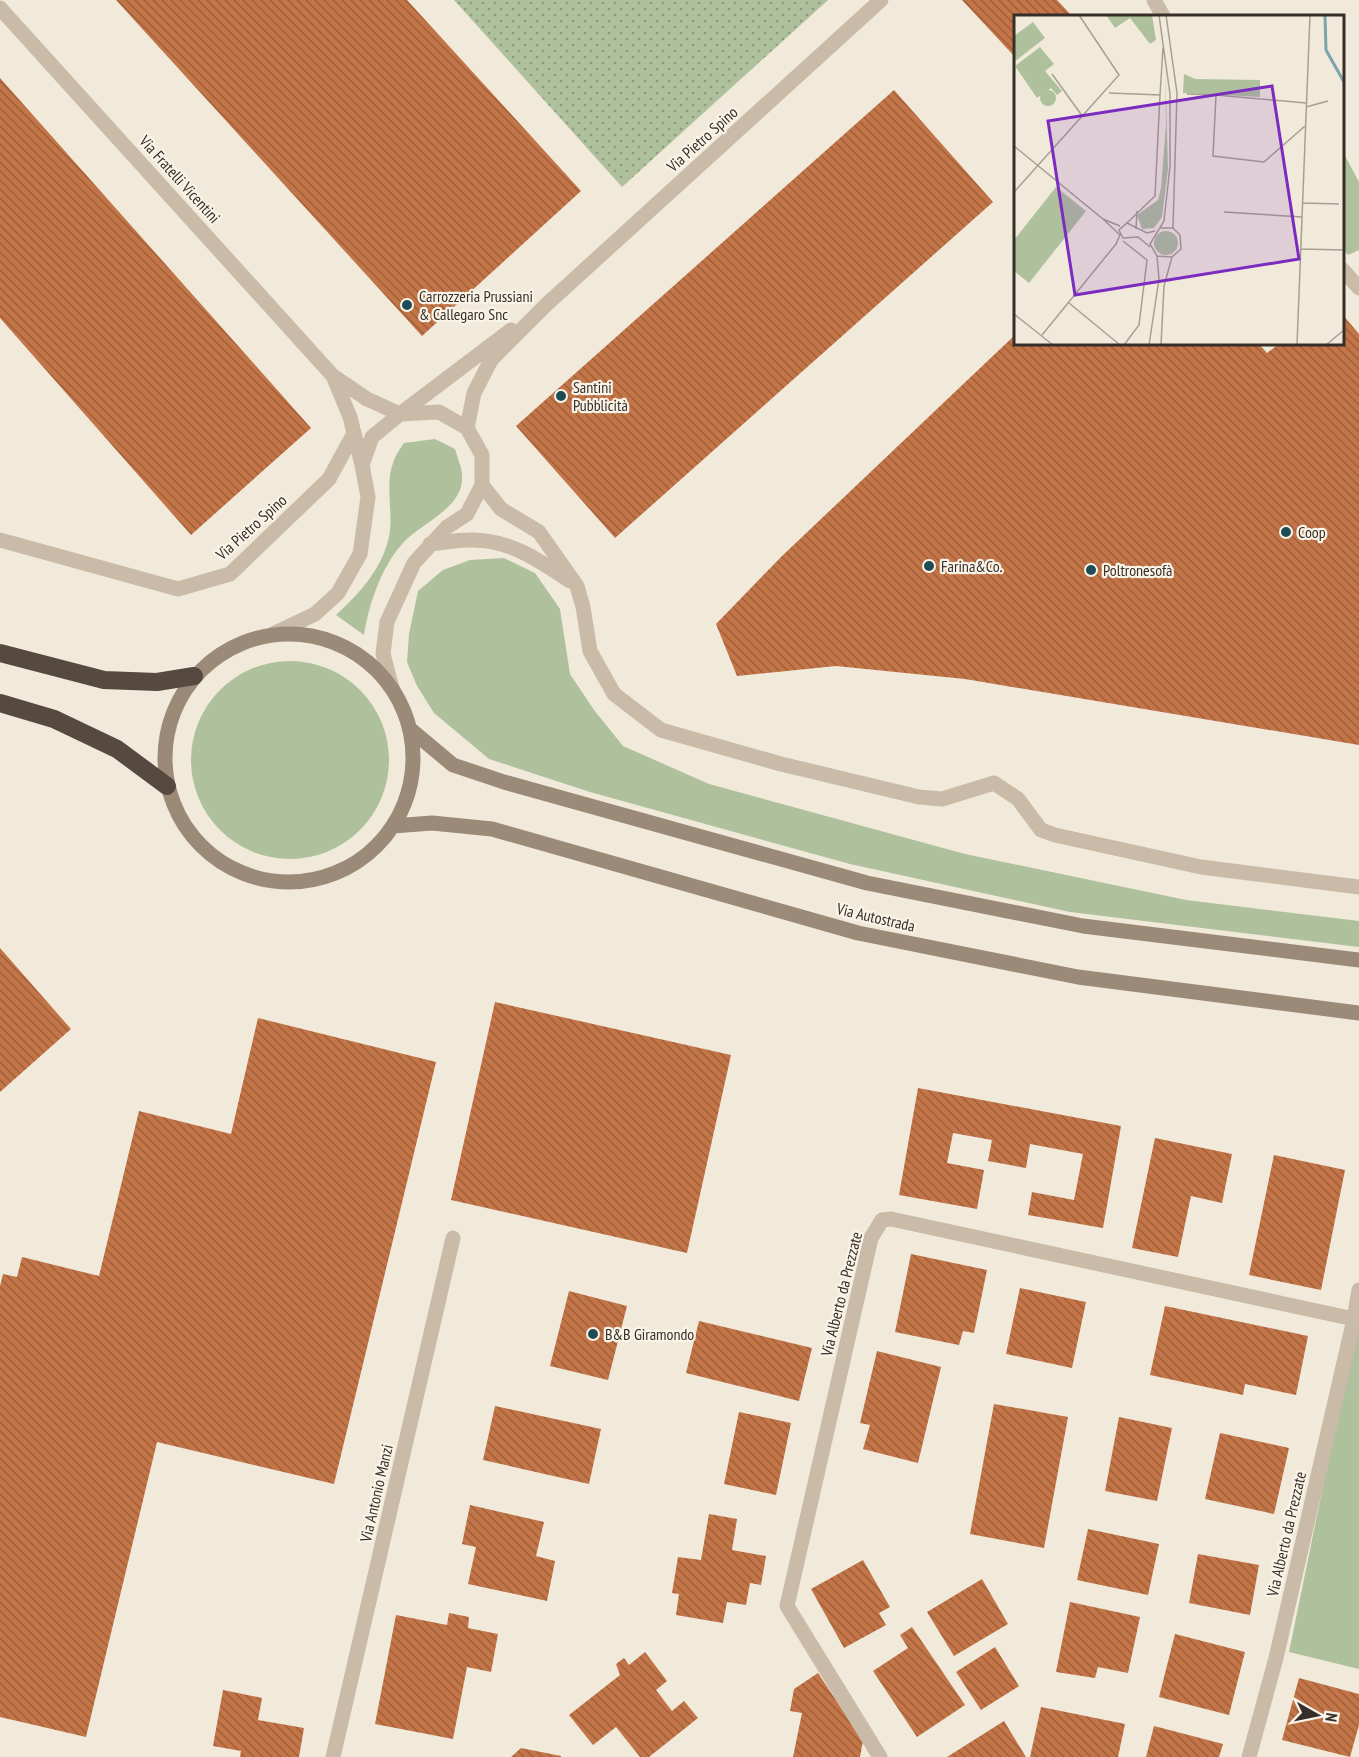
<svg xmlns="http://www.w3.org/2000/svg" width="1359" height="1757" font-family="'PT Sans Narrow',sans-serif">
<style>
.grass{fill:#afc09c}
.park{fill:url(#park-dots)}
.building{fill:url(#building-back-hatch)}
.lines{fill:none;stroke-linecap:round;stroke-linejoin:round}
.street{stroke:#c9bba8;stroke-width:15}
.secondary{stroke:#9c8a79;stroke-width:15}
.highway{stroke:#56493f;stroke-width:18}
.poi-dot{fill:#1e4c56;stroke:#f9f3e8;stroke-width:2}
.labels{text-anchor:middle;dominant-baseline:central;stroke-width:4.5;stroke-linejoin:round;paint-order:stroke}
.street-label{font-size:16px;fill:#362e28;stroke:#f9f3e8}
.poi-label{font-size:16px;fill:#362e28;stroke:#f9f3e8;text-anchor:start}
.inset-river{fill:none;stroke:#7ba5ad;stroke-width:3}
.inset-road{fill:none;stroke:#a69f93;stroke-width:1.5}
.view{fill:#7b2cbf;fill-opacity:0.15;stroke:#7b2cbf;stroke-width:3}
.inset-edge{fill:none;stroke:#362e28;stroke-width:3}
</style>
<defs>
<pattern id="park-dots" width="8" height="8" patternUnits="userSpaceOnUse" patternTransform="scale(1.5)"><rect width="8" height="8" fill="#afc09c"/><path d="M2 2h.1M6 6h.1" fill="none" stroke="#8f9c7f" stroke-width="1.8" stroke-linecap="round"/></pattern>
<pattern id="building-back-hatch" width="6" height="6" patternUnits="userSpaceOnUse" patternTransform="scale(1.5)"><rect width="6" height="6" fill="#c37548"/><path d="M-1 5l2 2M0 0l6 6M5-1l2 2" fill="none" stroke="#9f603c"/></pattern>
</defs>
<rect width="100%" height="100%" fill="#f1eadb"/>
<path class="grass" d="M1343 152 1359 182V250L1348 255 1343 249Z
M435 439 455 449C457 457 462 467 462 476 464 508 421 523 403 543 381 567 369 604 364 635L336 615C358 595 380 571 388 541 395 515 384 488 393 463 395 456 400 449 404 443Z
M504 558 535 573 560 609 570 674 594 710 623 746 709 784 965 854 1186 900 1359 921V947L1070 912 850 864 590 792 489 759 434 713 417 686 407 662 409 634 418 591 443 570 470 560Z
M191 760a99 99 0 1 1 198 0a99 99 0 1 1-198 0Z
M1359 1311V1669L1289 1652Z"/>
<path class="park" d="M454 0H828L622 187Z"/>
<path class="building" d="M116 0H407L581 191 422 336Z
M962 0H1057L1072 16H1016V58Z
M0 78 311 428 191 535 0 318Z
M894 90 993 202 615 538 516 426Z
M1342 314 1359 334V745L965 679 836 666 737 676 716 624 782 556 1016 334V344H1259L1267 353 1279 344H1342Z
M0 948 71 1029 0 1092Z
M495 1002 731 1055 687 1253 451 1200Z
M258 1018 436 1062 334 1484 157 1442 86 1737 0 1717V1286L3 1274 17 1277 22 1257 99 1276 139 1111 231 1134Z
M918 1088 1121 1126 1103 1228 1028 1215 1032 1192 1074 1200 1083 1154 1030 1144 1026 1168 988 1161 992 1140 953 1133 947 1163 984 1170 977 1209 899 1195Z
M1155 1138 1232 1154 1222 1203 1191 1196 1178 1257 1132 1248Z
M1274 1155 1345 1170 1321 1290 1249 1275Z
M911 1254 987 1270 974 1333 963 1331 959 1345 895 1332Z
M1020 1288 1086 1302 1072 1368 1006 1354Z
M569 1291 627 1306 608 1380 550 1366Z
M1165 1306 1308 1336 1296 1395 1245 1384 1243 1395 1150 1375Z
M699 1321 812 1348 799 1401 686 1373Z
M877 1351 941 1367 918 1463 863 1449 870 1425 860 1423Z
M994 1404 1068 1417 1044 1548 970 1534Z
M495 1406 601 1429 589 1484 483 1460Z
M739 1412 791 1423 776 1495 724 1484Z
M1119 1417 1172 1428 1157 1501 1105 1491Z
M1220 1433 1289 1448 1274 1514 1205 1499Z
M470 1505 544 1522 536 1556 555 1561 547 1601 468 1584 476 1547 462 1544Z
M709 1514 737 1519 732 1550 766 1556 761 1585 750 1583 746 1605 727 1602 723 1623 676 1615 679 1594 672 1593 678 1557 701 1560Z
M1088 1529 1159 1544 1148 1595 1077 1580Z
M1198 1554 1259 1565 1250 1615 1189 1603Z
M863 1560 890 1607 879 1613 886 1625 844 1648 811 1589Z
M982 1579 1008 1624 954 1656 927 1612Z
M1070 1602 1140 1617 1128 1673 1098 1667 1095 1678 1056 1672Z
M449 1613 469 1617 468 1628 498 1634 491 1672 467 1667 453 1739 375 1724 396 1615 447 1625Z
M912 1627 965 1705 917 1737 873 1671 908 1648 900 1635Z
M1175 1634 1245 1652 1229 1715 1159 1697Z
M995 1647 1019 1686 981 1710 956 1672Z
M645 1652 667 1681 656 1690 672 1711 684 1701 698 1718 649 1757H640L616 1727 593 1745 569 1715 620 1675 616 1664 624 1658 629 1665Z
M818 1673 863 1741 860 1757H793L802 1713 790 1711 794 1689Z
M1299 1678 1359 1694V1725L1350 1757 1282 1740Z
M223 1690 262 1698 258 1720 304 1728 299 1757H240L241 1751 213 1746Z
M1041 1707 1125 1724 1118 1757H1030Z
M1004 1721 1026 1757H947Z
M1154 1726 1223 1744 1219 1757H1146Z
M521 1748 561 1756V1757H511Z"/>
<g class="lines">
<path class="street" d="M1154 0 1163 16
M0 8 333 376 350 417 362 465
M1342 269 1359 288
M333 376 367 399 400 414 511 330
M467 428 474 393 491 360 547 304 881 0
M482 485 501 509 539 532 577 586 583 607 590 651 614 694 661 730 781 764 919 797 942 799 994 783 1018 799 1041 830 1055 835 1201 867 1359 887
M0 540 178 589 230 574 329 479 353 435
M430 544C443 543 455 540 468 540 507 538 539 560 570 581
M273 634 315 614 338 593 360 554 368 497 362 465 372 437 400 414 439 412 467 428 482 455V485L467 514 447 527 414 563 387 622 383 654 392 688
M1354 1319 1359 1290
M333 1757 453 1238
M880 1757 787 1606 871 1238 882 1220 891 1219 1354 1319 1276 1658 1249 1757"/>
<path class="secondary" d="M165 758a124 124 0 1 1 248 0a124 124 0 1 1-248 0Z
M410 729 453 765 504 782 867 883 1083 926 1359 960
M393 826 432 823 492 829 858 933 1078 977 1359 1013"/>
<path class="highway" d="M0 653 104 680 157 682 194 676
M0 703 54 719 117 749 167 786"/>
</g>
<g class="poi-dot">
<circle cx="407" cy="305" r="6"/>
<circle cx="561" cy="396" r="6"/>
<circle cx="1286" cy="532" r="6"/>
<circle cx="929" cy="566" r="6"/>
<circle cx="1091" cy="570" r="6"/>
<circle cx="593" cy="1334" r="6"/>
</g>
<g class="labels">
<g class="street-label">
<text transform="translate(702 139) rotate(-42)">Via Pietro Spino</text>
<text transform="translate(180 179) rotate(48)">Via Fratelli Vicentini</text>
<text transform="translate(251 527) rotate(-42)">Via Pietro Spino</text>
<text transform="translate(876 917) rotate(13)">Via Autostrada</text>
<text transform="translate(841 1294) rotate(-76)">Via Alberto da Prezzate</text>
<text transform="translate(376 1493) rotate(-77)">Via Antonio Manzi</text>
<text transform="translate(1286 1534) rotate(-77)">Via Alberto da Prezzate</text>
</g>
<g class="poi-label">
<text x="419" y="296">Carrozzeria Prussiani<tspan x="419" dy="18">&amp; Callegaro Snc</tspan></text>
<text x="573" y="387">Santini<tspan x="573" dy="18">Pubblicità</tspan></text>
<text x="1298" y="532">Coop</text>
<text x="941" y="566">Farina&amp;Co.</text>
<text x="1103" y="570">Poltronesofà</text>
<text x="605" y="1334">B&amp;B Giramondo</text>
</g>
</g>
<g transform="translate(1014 15)">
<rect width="330" height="330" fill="#f1eadb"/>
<path d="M19 7 31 23 0 47V21ZM26 32 40 49 31 56 48 76 43 80 37 73 23 83 1 51ZM151 46 154 154 148 202 140 213 128 214 123 200 144 185 147 173 152 110ZM170 59 181 64 246 65V82L169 78ZM140 228a12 12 0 1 1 24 0a12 12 0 1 1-24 0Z" fill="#afc09c"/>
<path d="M92 0H138L142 25 136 29 116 3 101 13ZM26 83a8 8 0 1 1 16 0a8 8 0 1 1-16 0ZM42 172 72 196 15 268 0 256V225Z" fill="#afc09c"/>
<path class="inset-river" d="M311 0 312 35 330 67"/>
<path class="inset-road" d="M145 0 156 79V151L150 206 136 229 143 241 158 242 167 234 166 220 159 213H146M152 0 163 78 159 213M38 59 69 102M95 78 146 80 141 181 113 208M173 79 202 80M146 80 149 33M292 92 314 86M291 111 250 147 199 141 202 80 292 88M0 131 89 204 106 211M0 177 105 60 65 0M289 188 325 189M210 197 288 202M122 214 123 196M109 226 133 245 125 310 110 330M136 232 124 222 109 223 105 215 113 208 133 218 141 216M287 234 330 235M55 288 106 330M0 299 39 330M28 320 102 229 106 220 89 204M135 330 145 264 143 241M147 330 150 271 158 242M283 330 296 0M312 330 330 315"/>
<path class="view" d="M258 71 285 244 61 280 34 106Z"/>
<rect width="330" height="330" class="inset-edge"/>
</g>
<g transform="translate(1317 1715) rotate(99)" stroke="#f9f3e8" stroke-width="4.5" paint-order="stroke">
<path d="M0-4.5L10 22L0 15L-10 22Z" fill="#362e28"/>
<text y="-9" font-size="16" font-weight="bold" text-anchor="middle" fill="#362e28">N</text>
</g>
</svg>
